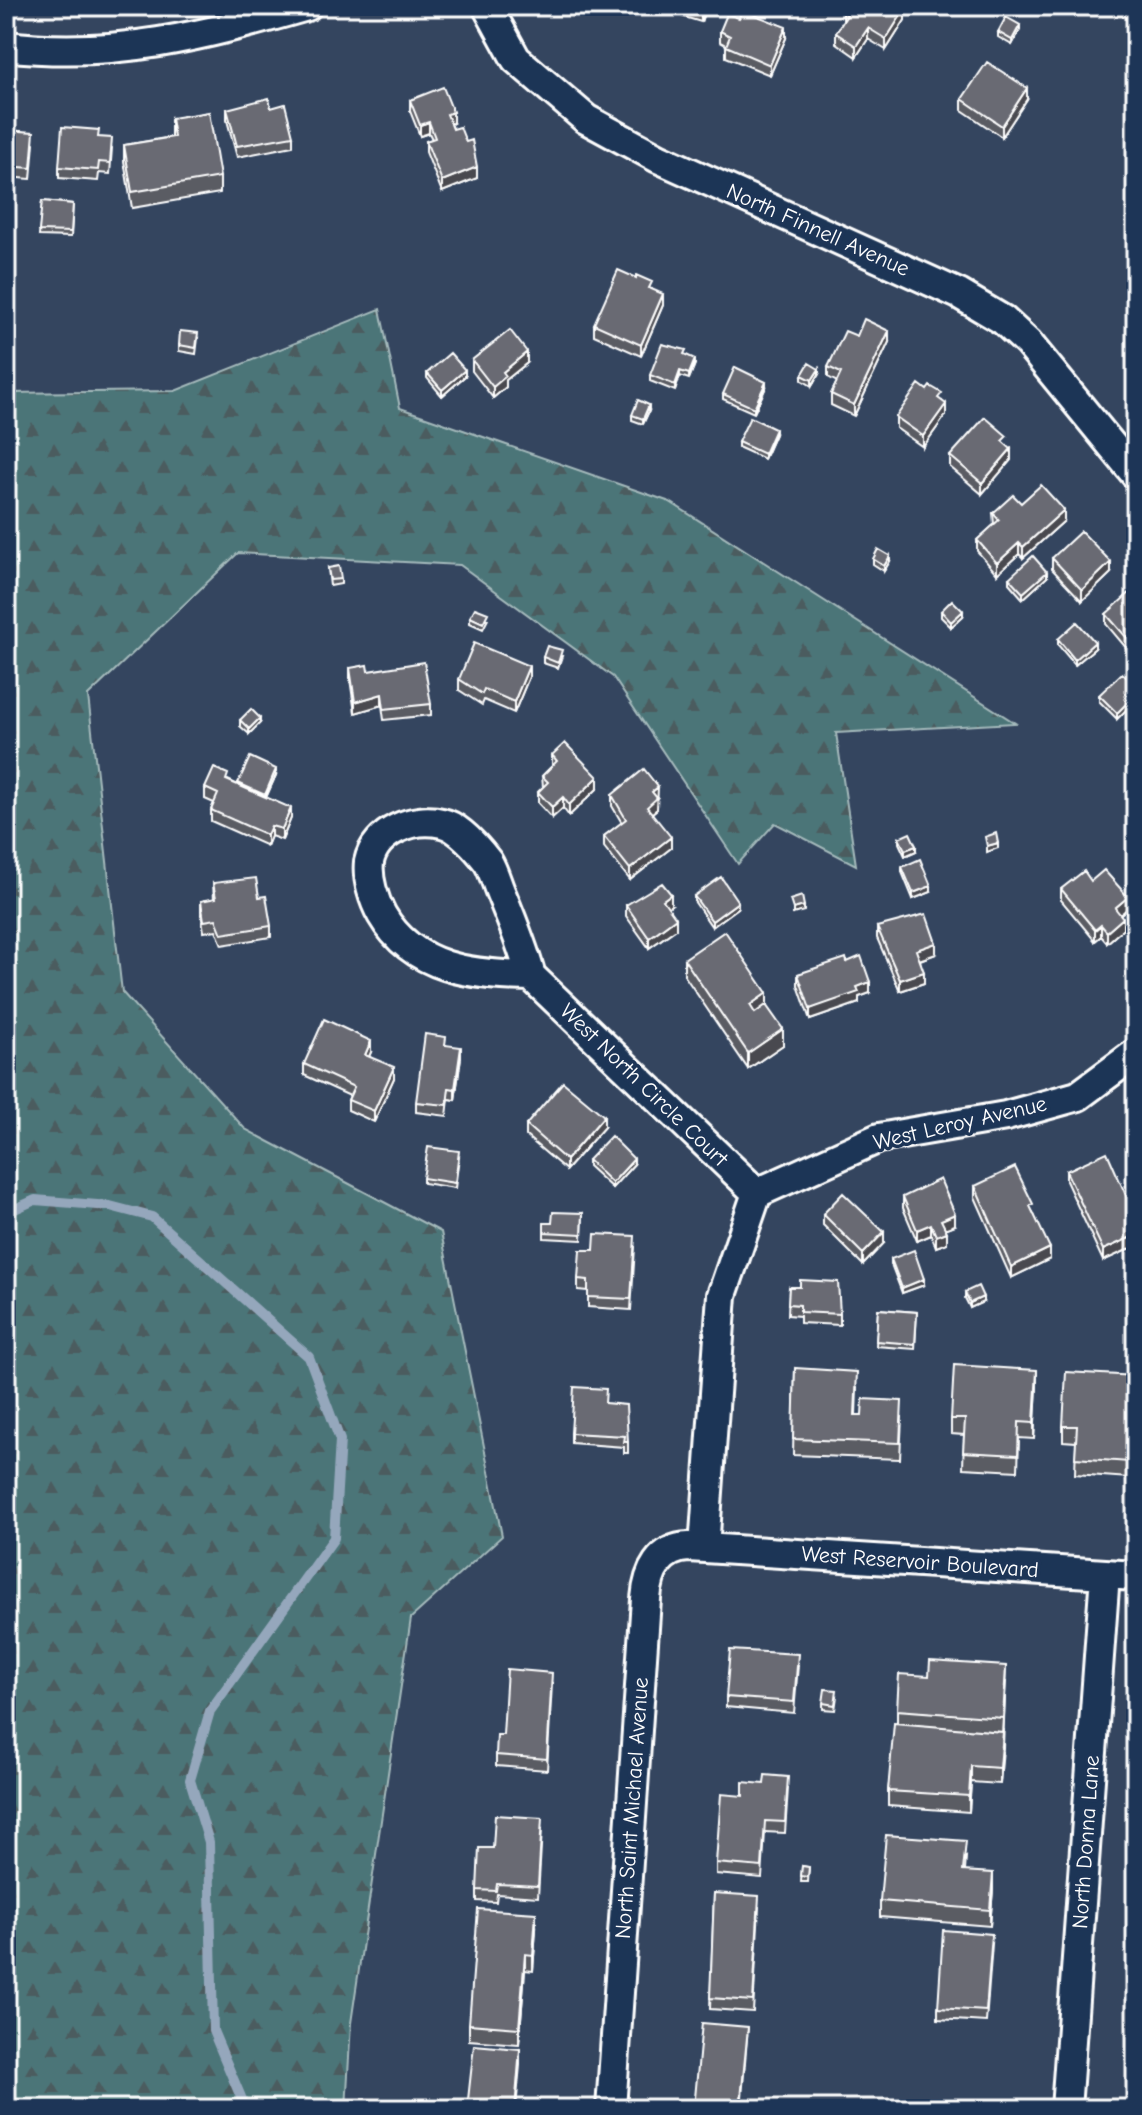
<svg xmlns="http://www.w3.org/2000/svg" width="1142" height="2115" font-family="'Comic Neue',sans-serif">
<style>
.forest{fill:url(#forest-firs);stroke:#a5babc;stroke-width:2}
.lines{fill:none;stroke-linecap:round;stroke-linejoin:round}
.stream{stroke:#95a7bc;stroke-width:10}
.minor-casing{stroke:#fff;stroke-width:34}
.minor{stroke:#1d3557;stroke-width:28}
.wall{fill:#5a5b63;stroke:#fff;stroke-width:2}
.shaded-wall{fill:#4a4a50;stroke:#fff;stroke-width:2}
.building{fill:#696a73;stroke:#fff;stroke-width:2}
.labels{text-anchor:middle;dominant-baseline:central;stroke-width:7;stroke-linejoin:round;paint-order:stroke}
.street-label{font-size:22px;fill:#fff;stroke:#1d3557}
</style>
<defs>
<pattern id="forest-firs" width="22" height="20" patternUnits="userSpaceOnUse" patternTransform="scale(2)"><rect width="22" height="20" fill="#4b7478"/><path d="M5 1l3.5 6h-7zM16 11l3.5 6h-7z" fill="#4c5c5e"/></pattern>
</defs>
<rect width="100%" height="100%" fill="#34455f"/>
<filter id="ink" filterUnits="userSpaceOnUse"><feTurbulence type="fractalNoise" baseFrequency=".0125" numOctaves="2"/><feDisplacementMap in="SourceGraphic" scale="16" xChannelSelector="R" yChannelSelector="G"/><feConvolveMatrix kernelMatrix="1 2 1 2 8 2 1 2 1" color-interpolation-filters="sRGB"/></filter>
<g filter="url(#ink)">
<path class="forest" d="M380 309 400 408 670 502 1015 723 836 733 856 865 775 823 738 864 613 677 460 565 238 553 88 696 122 992 245 1129 441 1232 502 1536 411 1618 351 2023 346 2109H6V393L175 391Z"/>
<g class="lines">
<path class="stream" d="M6 1213 35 1200 110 1206 152 1217 309 1357 340 1440 334 1538 210 1711 190 1780 209 1842 213 2031 246 2109"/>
<defs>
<path id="minor" d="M487 6 516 59 586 119 658 158 959 294 1003 320 1028 343 1136 475
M6 46C115 59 203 36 307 6
M531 976C473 975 414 970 382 915 374 901 367 879 369 862 375 831 414 816 442 823 458 826 478 849 488 862 494 872 497 885 502 896 513 923 523 948 531 976L757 1193
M704 1548 722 1295 757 1193 879 1138 1006 1116 1078 1096 1136 1053
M611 2109 646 1599C648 1572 659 1548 689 1547L1136 1576
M1066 2109 1105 1574"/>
</defs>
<use href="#minor" class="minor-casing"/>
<use href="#minor" class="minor"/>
</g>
<path class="wall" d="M661 6H706L701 22 661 10Z
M847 6H901L905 20 886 50 868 39 856 57 836 43V33L843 21V12Z
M1020 30 1012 45 998 37V32Z
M720 31 786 38 770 75 726 57V45L720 42Z
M962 99H1027L1002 137 962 110Z
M410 100 453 123 451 124 477 178 442 192 426 152V141L432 139 429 133 420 136 410 111Z
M271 108 293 136V146L237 157 227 120V109Z
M171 118 220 177V193L132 208 124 161V145L171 137Z
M6 130 34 143 31 179 6 177Z
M98 137 112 148 110 174 99 173 98 181 59 178V167Z
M42 201 73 204 71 237 39 236Z
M652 289 663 305 641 356 594 335V324Z
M857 336 889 342 854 416 831 405V394L837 382 828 377V367Z
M198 338 196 354 179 351V345Z
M686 355 695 364 689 379 680 376 675 391 650 381V375Z
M472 360 527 363 506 380V387L493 398 472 371Z
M427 373 465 376 442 396 427 378Z
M819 374 812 386 802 380V375Z
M766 387 754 413 723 399V394Z
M942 401 946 415 923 447 896 428V417Z
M649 411 643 424 632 420V415Z
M775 434 764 459 738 447V442Z
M1007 445 1011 460 982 494 950 467V456Z
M1021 503 1064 521 1023 558 1019 554 997 574 977 551V540L994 525 993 513Z
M1052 558 1111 573 1082 601 1052 569Z
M873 559 890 561 884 571 873 564Z
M328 568 341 579V584L330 586Z
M1047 577 1023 599 1009 583V578Z
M1136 592V653L1133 656 1106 624V614Z
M941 611 963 616 951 627 941 617Z
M470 617 488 619 483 629 470 623Z
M1058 639 1095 648 1075 665 1058 645Z
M562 656 558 668 543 663V657Z
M350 668 368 671 431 704V715L384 720 382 705 355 713 350 679Z
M529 677 514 713 484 700 482 705 459 690V679Z
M1136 686V700L1117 719 1099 701V695Z
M240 720 260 723 249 734 240 726Z
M552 755 598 788 569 816 563 808 552 818 538 803V792L543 787 542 776 552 766Z
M276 775 266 797 291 818 282 840 271 836 267 846 211 821V810L214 803 205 799V788L228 780 238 785V783Z
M612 795 658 798 657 799V809L652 813 671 848 630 880 604 847V836L622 823 612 806Z
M899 838 916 851 905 856 899 843Z
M902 867 931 892 913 899 902 872Z
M1136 873V894L1129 885V880Z
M1091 881 1128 908 1120 914 1123 929 1107 943 1101 936 1095 941 1061 900V889Z
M213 883 259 897 271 926V937L222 945 216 930 204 932 201 912V901L214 899Z
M694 896 738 908 712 927 694 901Z
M626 905H671L668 907 676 929 649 948 626 916Z
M877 927 936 954 920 960 924 983 900 991 877 938Z
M684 959 767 1007 783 1045 748 1069 684 975Z
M847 962 870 993 859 997V1003L810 1020 798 985V974Z
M446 1045 461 1057 455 1100 449 1099 447 1116 416 1112V1102Z
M371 1052 369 1056 394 1078 374 1122 348 1110V1100L350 1096 304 1075V1064Z
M526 1125 604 1127 566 1170 526 1136Z
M459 1157 455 1188 423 1183V1178Z
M588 1160 634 1164 612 1188 588 1166Z
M1066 1171 1136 1218V1246L1103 1261 1066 1181Z
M975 1186 1033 1212 1050 1259 1011 1278 975 1197Z
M903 1197 955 1225 945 1229 947 1243 936 1247 931 1235 917 1241 903 1208Z
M583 1213 582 1240 544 1238V1223H552Z
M823 1214 884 1243 863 1265 823 1225Z
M635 1247 631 1310 588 1307V1291L578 1290V1279L594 1250Z
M891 1259 924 1285 902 1293 891 1264Z
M789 1287 840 1314V1325L800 1323V1316L788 1315Z
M965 1292 983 1302 970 1308 965 1298Z
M878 1309 917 1312 915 1349 876 1346Z
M795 1368 857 1388 856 1415 902 1417 900 1459 793 1455Z
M1136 1376V1446H1131L1129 1478 1075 1474 1076 1442 1063 1441V1426Z
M1037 1386 1034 1439 1019 1438 1018 1471 963 1468 964 1435 951 1434V1419Z
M605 1403 628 1442V1453H624V1447L571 1443V1433Z
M798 1665 794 1713 726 1707V1697Z
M1006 1682 1000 1784 971 1782 969 1812 888 1806V1791L897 1724V1710Z
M552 1684 547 1770 496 1766V1755L503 1735Z
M837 1696 835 1710 823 1709V1703Z
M788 1788 785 1833 765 1832 762 1878 716 1874V1863L743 1796Z
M542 1829 538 1897 497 1894 496 1902 477 1901V1890L493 1848Z
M966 1857 965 1871 993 1889 990 1926 880 1917V1901Z
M802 1866 809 1867 808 1882H801Z
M714 1893 759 1907 753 2012 710 2009Z
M536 1929 533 1971 525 1970 519 2044 469 2040V2024Z
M992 1944 986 2022 938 2019V2008Z"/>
<path class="shaded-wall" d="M703 6H706L701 22V11Z
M905 9V20L886 50V39Z
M1020 25V30L1012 45V40Z
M786 27V38L770 75V65Z
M868 28V39L856 57V46Z
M1027 88V99L1002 137V126Z
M453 112V123L447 125V114Z
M429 122V133L420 136V125Z
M477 167V178L442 192V181Z
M663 294V305L641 356V345Z
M889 331V342L854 416V405Z
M527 352V363L506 380V387L493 398V387L503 372Z
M695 359V364L689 379V374Z
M819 369V374L812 386V380Z
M465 370V376L442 396V390Z
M680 371V376L675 391V385Z
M766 382V387L754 413V408Z
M946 404V415L923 447V436Z
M649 405V411L643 424V419Z
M775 429V434L764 459V454Z
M1011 449V460L982 494V483Z
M1064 510V521L1023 558V547Z
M1019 543V554L997 574V563Z
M890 556V561L884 571V566Z
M1111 562V573L1082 601V590Z
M1047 572V577L1023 599V593Z
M963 611V616L951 627V622Z
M1095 642V648L1075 665V660Z
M1136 643V653L1133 656V645Z
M529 666V677L514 713V702Z
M382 694V705L355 713V702Z
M1136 694V700L1117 719V713Z
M260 718V723L249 734V729Z
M276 769V775L265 800V795Z
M598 777V788L569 816V805Z
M658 787 657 809 647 817V807L652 792Z
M563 797V808L552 818V807Z
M291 808V818L282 840V829Z
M271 826V836L267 846V835Z
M671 837V848L630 880V869Z
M998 843V848L987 852V846Z
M916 846V851L905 856V850Z
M931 886V892L913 899V893Z
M671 894V905L663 911V900Z
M1128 897V908L1115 919V908Z
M738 902V908L712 927V921Z
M804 906V911L793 914V909Z
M676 918V929L649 948V938Z
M1123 918V929L1107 943V932Z
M1101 925V936L1095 941V930Z
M936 943V954L916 961V950Z
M924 972V983L900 991V980Z
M870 982V993L859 997V1003L810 1020V1009L857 987Z
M767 993V1009L750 1021V1005Z
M783 1029V1045L748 1069V1053Z
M371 1041V1052L365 1066V1055Z
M461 1047V1057L455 1100V1089Z
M394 1067V1078L374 1122V1111Z
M604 1116V1127L566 1170V1160Z
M634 1159V1164L612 1188V1183Z
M955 1214V1225L941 1230V1220Z
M931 1224V1235L917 1241V1230Z
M884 1232V1243L863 1265V1254Z
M947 1232V1243L936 1247V1236Z
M1136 1235V1246L1103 1261V1250Z
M1050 1248V1259L1011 1278V1267Z
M924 1279V1285L902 1293V1288Z
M983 1297V1302L970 1308V1303Z
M1037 1370V1386L1034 1439V1423Z
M1006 1666 1003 1748 1000 1784V1768Z
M971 1766V1782L969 1812V1796Z
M993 1873V1889L990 1926V1910Z
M536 1913V1929L533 1971V1955Z
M525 1954V1970L519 2044V2028Z
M748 2027 741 2109H740Z
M520 2049V2065L516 2109H515Z"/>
<path class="building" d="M684 6H703L701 11Z
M847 6H899L905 9 886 39 868 28 856 46 836 33 847 15 843 12Z
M742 10 786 27 770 65 726 46 730 36 720 31 727 14 739 18Z
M1006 17 1020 25 1012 40 998 32Z
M987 62 1027 88 1002 126 962 99Z
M443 87 453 112 447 114 453 129 460 127 466 142 472 140 477 167 442 181 426 141 435 138 429 122 420 125 410 100Z
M269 98 271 108 285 104 293 136 237 146 227 109Z
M209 112 220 177 132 192 124 145 174 137 171 118Z
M62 127 99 130 98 137 112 138 110 163 99 162 98 170 59 167Z
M6 130 34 132 31 168 6 166Z
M42 201 73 204 71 232 39 231Z
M618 270 636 278V275L652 282 649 288 663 294 641 345 594 324Z
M864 319 889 331 854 405 831 394 841 373 828 367 845 331 857 336Z
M510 330 527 352 503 372 506 376 493 387 472 360Z
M180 331 198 333 196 348 179 345Z
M662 344 686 350 684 354 695 359 689 374 680 371 675 385 650 375Z
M450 353 465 370 442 390 427 373Z
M809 363 819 369 812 380 802 375Z
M735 367 766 382 754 408 723 394Z
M919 384 927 390 930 386 942 393 938 398 946 404 923 436 896 417Z
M638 400 649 405 643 419 632 415Z
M750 417 775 429 764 454 738 442Z
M985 417 1007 436 1002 441 1011 449 982 483 950 456Z
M1041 485 1064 510 1023 547 1019 543 997 563 977 540 999 520 993 513 1013 495 1021 503Z
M1081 531 1111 562 1082 590 1052 558Z
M878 549 890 556 884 566 873 559Z
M1033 556 1047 572 1023 593 1009 578Z
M339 566 341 579 330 580 328 568Z
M1134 589 1136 592V643L1133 645 1106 614Z
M952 600 963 611 951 622 941 611Z
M475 608 488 613 483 623 470 617Z
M1077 622 1095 642 1075 660 1058 639Z
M474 643 529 666 514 702 484 689 482 694 459 679Z
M547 646 562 650 558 663 543 657Z
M424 662 431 704 384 709 382 694 355 702 350 668 367 665 368 671Z
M1122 673 1136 686V694L1117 713 1099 695Z
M251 709 260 718 249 729 240 720Z
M565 743 598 777 569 805 563 797 552 807 538 792 548 782 542 776 557 761 552 755Z
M250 757 276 769 265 795 238 783Z
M214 768 228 774 226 780 291 808 282 829 271 826 267 835 211 810 218 794 205 788Z
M644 769 658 787 652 792 657 798 647 807 671 837 630 869 604 836 626 819 612 795Z
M910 833 916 846 905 850 899 838Z
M996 833 998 843 987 846 985 837Z
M920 859 931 886 913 893 902 867Z
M1104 870 1128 897 1115 908 1123 918 1107 932 1101 925 1095 930 1061 889 1084 871 1091 881Z
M1136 873V888L1129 880Z
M721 877 738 902 712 921 694 896Z
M256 878 259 897 266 896 271 926 222 934 216 919 204 921 201 901 216 898 213 883Z
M662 883 671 894 663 900 676 918 649 938 626 905Z
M802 896 804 906 793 909 790 900Z
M926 914 936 943 916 950 924 972 900 980 877 927Z
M725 931 767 993 750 1005 755 1013 766 1005 783 1029 748 1053 684 959Z
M861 956 870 982 857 987 859 992 810 1009 798 974 846 958 847 962Z
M324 1019 371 1041 365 1055 394 1067 374 1111 348 1100 354 1087 304 1064Z
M425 1034 446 1037 445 1045 461 1047 455 1089 449 1088 447 1105 416 1102Z
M563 1082 604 1116 566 1160 526 1125Z
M611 1136 634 1159 612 1183 588 1160Z
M428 1147 459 1151 455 1183 423 1178Z
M1107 1152 1136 1218V1235L1103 1250 1066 1171Z
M1015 1167 1033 1204 1030 1206 1050 1248 1011 1267 975 1186Z
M940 1179 955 1214 941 1220 947 1232 936 1236 931 1224 917 1230 903 1197Z
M843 1193 884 1232 863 1254 823 1214Z
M553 1212 583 1213 582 1234 544 1232V1223H552Z
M595 1234 635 1236 631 1299 588 1297V1280L578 1279 580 1250H594Z
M914 1250 924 1279 902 1288 891 1259Z
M800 1280 838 1282 840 1314 800 1312V1305L788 1304 789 1287H800Z
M978 1286 983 1297 970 1303 965 1292Z
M878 1309 917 1312 915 1344 876 1341Z
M954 1365 1037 1370 1034 1423 1019 1422 1018 1455 963 1452 965 1419H951Z
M795 1368 857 1372 855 1415H862L863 1399 902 1401 900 1443 793 1439Z
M1066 1372 1136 1376V1430H1131L1129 1462 1075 1458 1077 1426H1063Z
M574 1387 606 1389 605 1403 626 1405 628 1442H624L625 1436 571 1433Z
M730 1650 798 1654 794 1702 726 1697Z
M930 1661 1006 1666 1003 1718 897 1710 899 1674 929 1676Z
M507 1669 552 1673 547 1759 496 1755 497 1735H503Z
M825 1689 837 1690 835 1705 823 1703Z
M894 1723 1003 1732 1000 1768 971 1766 969 1796 888 1791Z
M765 1775 788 1777 785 1822 765 1821 762 1867 716 1863 721 1794 743 1796V1782L764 1784Z
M495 1815 542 1818 538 1886 497 1884 496 1891 477 1890 479 1848H493Z
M886 1835 966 1841 963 1871 993 1873 990 1910 880 1901Z
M802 1866 809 1867 808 1877 801 1876Z
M714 1893 759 1896 753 2001 710 1998Z
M478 1909 536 1913 533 1955 525 1954 519 2028 469 2024Z
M943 1930 992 1934 986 2011 938 2008Z
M702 2023 748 2027 740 2109H694Z
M474 2045 520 2049 515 2109H467Z"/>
</g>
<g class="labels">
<g class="street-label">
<text transform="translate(818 230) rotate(24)">North Finnell Avenue</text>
<text transform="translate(644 1085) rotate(44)">West North Circle Court</text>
<text transform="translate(960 1123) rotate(-13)">West Leroy Avenue</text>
<text transform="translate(920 1562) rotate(4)">West Reservoir Boulevard</text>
<text transform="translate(632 1808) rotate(-86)">North Saint Michael Avenue</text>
<text transform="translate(1086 1842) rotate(-86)">North Donna Lane</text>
</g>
</g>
<rect width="1142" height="2115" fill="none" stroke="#1d3557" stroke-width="32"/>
<rect x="16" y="16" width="1110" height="2083" fill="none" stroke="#fff" stroke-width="3" filter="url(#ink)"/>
</svg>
